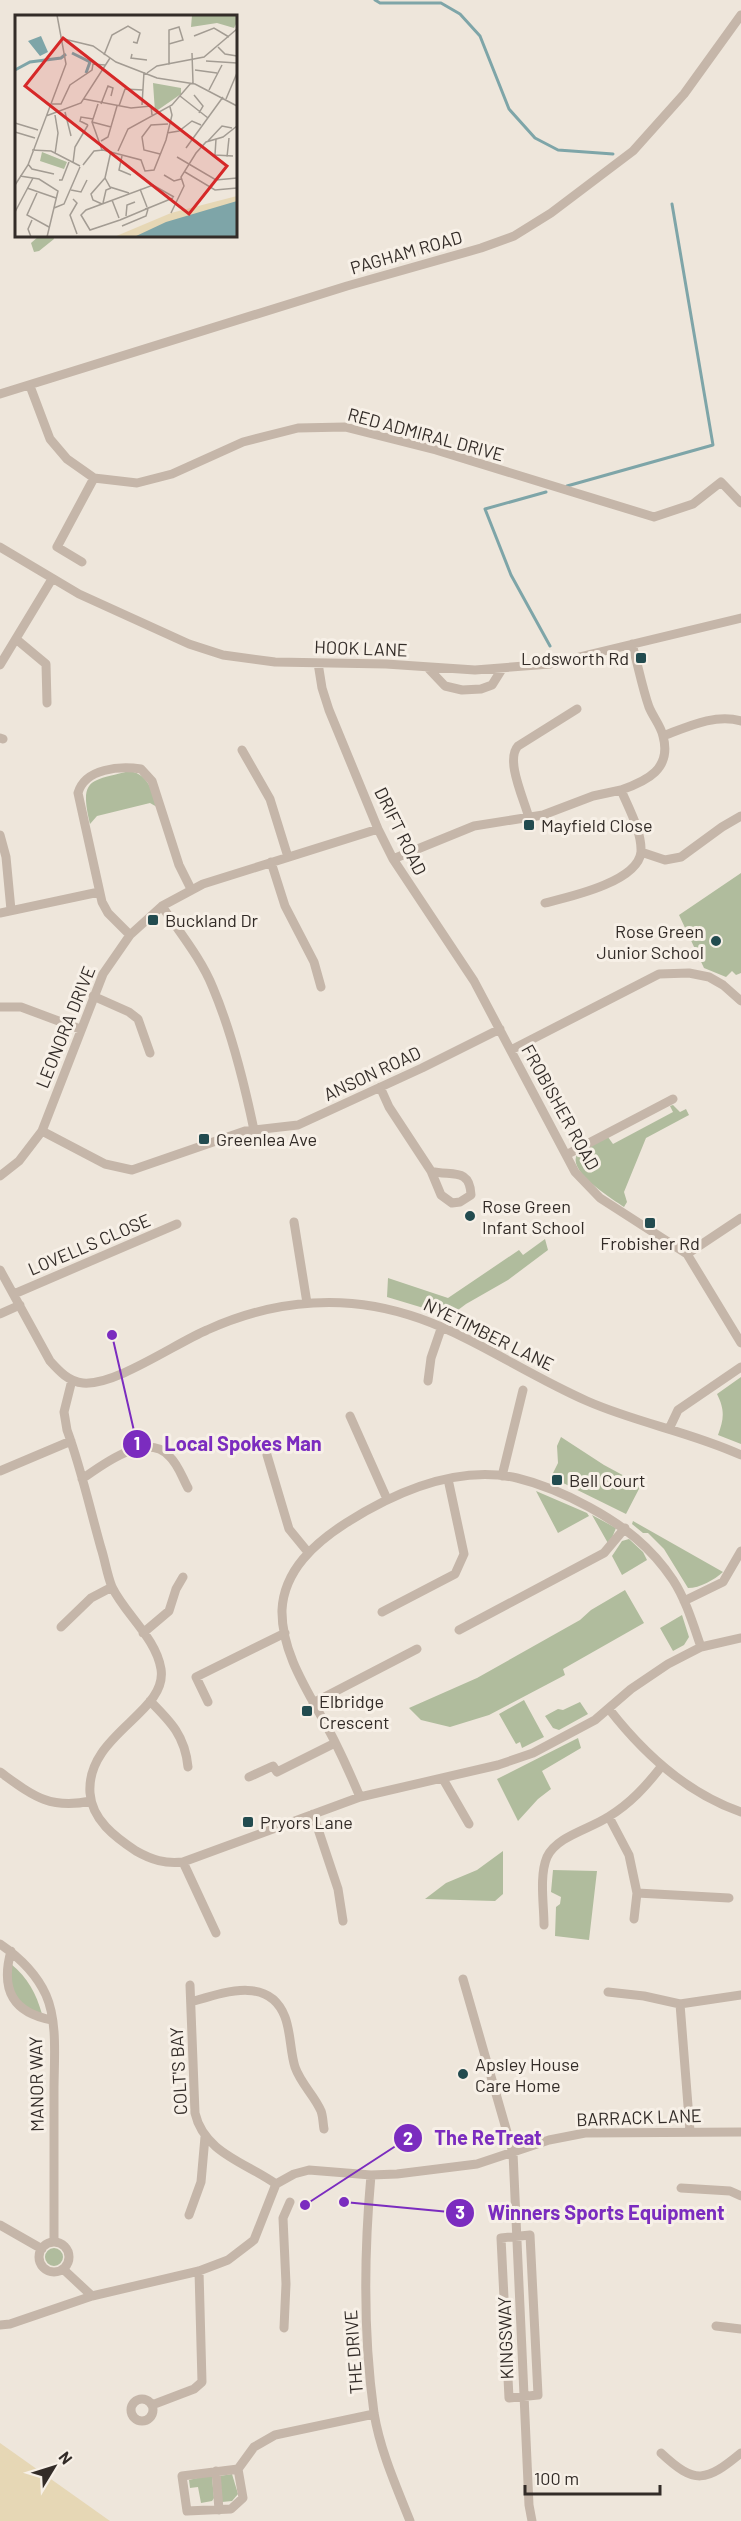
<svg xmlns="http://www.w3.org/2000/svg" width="741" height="2521" font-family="Barlow,sans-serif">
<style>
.green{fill:#b0bc9d}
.sand{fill:#e6d7b5}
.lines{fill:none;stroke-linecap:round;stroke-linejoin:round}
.stream{stroke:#7ea5a8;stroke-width:3}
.minor{stroke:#c5b6a9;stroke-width:9}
.poi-dot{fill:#224b4f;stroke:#f7f0e7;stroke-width:2}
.labels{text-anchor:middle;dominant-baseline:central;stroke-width:6;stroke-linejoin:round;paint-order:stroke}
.street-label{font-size:18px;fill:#332c28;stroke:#f7f0e7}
.poi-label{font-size:18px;fill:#332c28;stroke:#f7f0e7;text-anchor:start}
.inset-river{fill:none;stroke:#7ea5a8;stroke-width:3}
.inset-road{fill:none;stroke:#a39c93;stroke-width:1.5}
.view{fill:#d62828;fill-opacity:0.15;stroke:#d62828;stroke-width:3}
.inset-edge{fill:none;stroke:#332c28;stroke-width:3}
.leader{fill:none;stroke:#7b2cbf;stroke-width:2}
.callout-dot{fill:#7b2cbf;stroke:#f7f0e7;stroke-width:2}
.mark-label{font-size:18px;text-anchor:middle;font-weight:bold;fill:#fff}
.callout-label{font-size:20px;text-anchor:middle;font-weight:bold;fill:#7b2cbf;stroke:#f7f0e7;stroke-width:6;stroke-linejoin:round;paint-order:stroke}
</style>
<rect width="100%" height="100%" fill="#eee6db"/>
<path class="green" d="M39 236H53L54 239 39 251 34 252 31 243Z
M130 771C149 775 152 791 157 807L150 803 97 816 90 824C79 778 90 781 130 771Z
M741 873V973L736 975 732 971 726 977 704 968 679 915Z
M673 1105 680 1112 686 1109 689 1115 646 1138 624 1192 627 1202 624 1207C613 1199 571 1174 576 1157 579 1147 600 1141 608 1137L613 1144 673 1112 670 1106Z
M545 1239 548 1250 508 1280 466 1304 450 1316 387 1297 388 1278 448 1298 519 1250 523 1255Z
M741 1377V1444L718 1435C724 1419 725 1410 717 1394Z
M561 1437 604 1465 641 1485 626 1514 551 1477 558 1463 557 1446Z
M536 1491 587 1513 589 1516 558 1533Z
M592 1515 616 1528 609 1545Z
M633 1521 723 1572C714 1580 700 1588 688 1588L664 1549 648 1533H643L632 1524Z
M629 1539 643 1552 647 1560 622 1575 612 1556 622 1541Z
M625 1590 644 1623 563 1669 565 1675 489 1715 450 1727 421 1720 409 1708 477 1678 580 1620 591 1610Z
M682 1615 689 1637 684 1645 673 1651 660 1628Z
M524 1700 544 1737 522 1748 520 1742 516 1744 499 1714Z
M580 1702 588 1714 559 1730 553 1728 545 1716 558 1709 563 1710Z
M578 1738 581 1748 542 1771 551 1789 538 1799 518 1821 497 1779Z
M503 1851V1894L495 1901 425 1899 446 1883 477 1870Z
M553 1870 597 1871 589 1940 555 1936 556 1907 560 1904 561 1897 551 1892Z
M11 1964C28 1978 36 1993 42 2014L27 2010 11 1992Z
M45 2257a9 9 0 1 1 18 0a9 9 0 1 1-18 0Z
M232 2474 238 2494 232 2501 222 2502 220 2476Z
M210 2475 212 2477 214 2498 212 2501 201 2503 198 2487 190 2488 189 2480Z"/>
<path class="sand" d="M0 2443 110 2521H0Z"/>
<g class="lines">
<path class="stream" d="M375 0 380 3H441L460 14 480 36 509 109 535 138 558 150 613 154
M567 486 713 445 672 204
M546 492 485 509 511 575 550 646"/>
<path class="minor" d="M30 386 50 439 67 459 94 478 137 483 172 474 243 442 298 428 345 427 436 450 654 517 693 504 721 482 741 503
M0 394 347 286 481 248 514 236 551 213 633 151 684 94 741 15
M0 547 79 594 189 644 223 655 275 662 386 664 475 670 550 664 741 618
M82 562 57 547 94 478
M16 639 46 664 47 703
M318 663 322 688 329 710 378 829 393 859 474 981 575 1172 600 1198 687 1254 741 1343
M0 665 52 579
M427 667 445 686 462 690 481 689 492 685 502 669
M663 736C687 727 716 713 741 721
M0 738 3 739
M242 750 270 799 288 857
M621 790C647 781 672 769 663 736 661 726 653 717 649 707 642 687 638 665 632 644
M529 818C524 799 505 760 518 746L577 709
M0 835 6 857 11 910
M641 852 665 860 681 857 722 827 741 816
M393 859 474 826 543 815 593 796 621 790C629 809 642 832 641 852 638 882 569 897 545 903
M271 862 285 906 314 962 321 987
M162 906C179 932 201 958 213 988 232 1033 244 1082 254 1130
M0 913 99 892
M130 935 108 913 102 902 78 793C85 768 120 766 141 769L152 781 179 865 191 889
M93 996 129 1012 138 1019 150 1053
M0 1007H21L80 1029
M511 1050 659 974 689 973 709 977 723 985 741 1001
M380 1087 389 1107 431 1171 441 1195 452 1203 460 1202 471 1195C470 1166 449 1177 431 1171
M42 1131 105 1164 132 1170 245 1131 298 1125 422 1068 500 1029
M566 1155 673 1099
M0 1176 19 1161 42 1131 103 974 130 935 162 906 203 884 378 829
M294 1222 307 1303
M687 1254 741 1218
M0 1270 50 1361C59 1371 69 1382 83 1383 115 1386 176 1343 207 1330 240 1315 278 1305 313 1303 424 1296 492 1359 587 1401 637 1423 691 1432 741 1455
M14 1294 177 1224
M0 1314 20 1305
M72 1380 64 1412 67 1430C81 1468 90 1509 101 1548 105 1560 107 1575 112 1587 125 1614 156 1638 161 1669 168 1713 86 1734 90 1793 92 1820 115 1837 136 1851 152 1860 165 1864 183 1862L360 1797 498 1765 533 1753 595 1720 631 1689 668 1664 701 1647 741 1638
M428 1381 431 1358 442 1326
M350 1416 387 1499
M669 1429 678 1410 741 1367
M267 1455 289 1529 307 1551
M0 1471 71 1441
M502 1476 523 1390
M82 1479C102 1465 146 1431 169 1456 178 1464 182 1477 188 1488
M684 1601 723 1582 741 1551
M382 1612 455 1574 464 1554 448 1479
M61 1627 91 1598 112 1587
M459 1630 604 1553 625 1528
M143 1633 169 1611 176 1589 183 1577
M150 1701C171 1722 185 1736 188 1767
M208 1702 196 1677 285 1633
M313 1703 417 1649
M609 1709C644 1754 686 1793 741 1812
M0 1772C32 1795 49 1810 91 1801
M249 1777 273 1766 277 1772 335 1743
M443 1779 469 1824
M360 1797C352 1778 343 1758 334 1740 314 1700 281 1657 282 1610 284 1570 315 1543 346 1523 395 1492 458 1465 517 1478 542 1484 567 1495 589 1507 624 1526 651 1547 673 1580 686 1600 693 1624 701 1647
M313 1814 338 1889 343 1921
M609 1817 629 1855 637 1893 729 1898
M183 1862 216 1933
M634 1919 637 1893
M544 1925C544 1905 539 1876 547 1857 557 1836 590 1829 608 1817 630 1804 646 1786 661 1767
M0 1944C19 1957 36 1973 46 1995 58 2022 54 2060 54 2090 54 2141 54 2191 54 2242
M11 1951C0 1991 14 2013 52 2020
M463 1979 513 2153 529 2505 532 2521
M190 1985 195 2113C204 2153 247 2163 276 2184
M608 1992 644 1996 680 2004 741 1995
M191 2002C222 1993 269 1975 285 2017 291 2033 290 2051 295 2067 301 2084 314 2095 321 2111 323 2116 323 2124 324 2129
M680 2004 690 2131
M371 2175C364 2253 363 2334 374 2413 380 2450 396 2486 410 2521
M681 2188 730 2191 741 2196
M189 2215 201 2182 205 2137
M0 2225 42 2249
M530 2235 538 2395 509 2398 501 2238Z
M39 2257a15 15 0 1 1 30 0a15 15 0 1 1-30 0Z
M63 2269 92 2296
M0 2325 10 2324 92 2296 199 2271 228 2260 254 2240 276 2184 294 2174 309 2170 371 2175 397 2174 477 2164 549 2140 585 2133 741 2132
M716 2326 741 2329
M284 2328 286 2284 283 2218 290 2202
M131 2410a11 11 0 1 1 22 0a11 11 0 1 1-22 0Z
M152 2405 194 2389 202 2382 199 2271
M661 2453C695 2485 706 2482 741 2453
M238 2469 243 2498 231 2509 187 2511 182 2476 238 2469 254 2447 275 2435 374 2414
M216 2471 219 2510"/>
</g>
<g class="poi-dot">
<rect x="635" y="652" width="12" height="12" rx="3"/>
<rect x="523" y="819" width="12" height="12" rx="3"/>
<rect x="147" y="914" width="12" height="12" rx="3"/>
<circle cx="716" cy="941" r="6"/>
<rect x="198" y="1133" width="12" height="12" rx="3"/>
<circle cx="470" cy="1216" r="6"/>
<rect x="644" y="1217" width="12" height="12" rx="3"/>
<rect x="551" y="1474" width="12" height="12" rx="3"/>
<rect x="301" y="1705" width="12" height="12" rx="3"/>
<rect x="242" y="1816" width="12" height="12" rx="3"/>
<circle cx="463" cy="2074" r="6"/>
</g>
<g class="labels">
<g class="street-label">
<text transform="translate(406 252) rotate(-16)">PAGHAM ROAD</text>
<text transform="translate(426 434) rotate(15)">RED ADMIRAL DRIVE</text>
<text transform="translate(361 648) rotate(2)">HOOK LANE</text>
<text transform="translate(401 831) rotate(64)">DRIFT ROAD</text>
<text transform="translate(65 1027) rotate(-68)">LEONORA DRIVE</text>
<text transform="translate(372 1073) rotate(-25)">ANSON ROAD</text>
<text transform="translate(561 1107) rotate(61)">FROBISHER ROAD</text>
<text transform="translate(89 1244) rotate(-23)">LOVELLS CLOSE</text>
<text transform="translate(489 1334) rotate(26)">NYETIMBER LANE</text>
<text transform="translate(178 2071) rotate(-93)">COLT'S BAY</text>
<text transform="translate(36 2084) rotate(-91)">MANOR WAY</text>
<text transform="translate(639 2117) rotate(-2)">BARRACK LANE</text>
<text transform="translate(505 2338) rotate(-92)">KINGSWAY</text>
<text transform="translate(353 2352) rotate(-94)">THE DRIVE</text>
</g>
<g class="poi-label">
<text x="629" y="658" text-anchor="end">Lodsworth Rd</text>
<text x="541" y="825">Mayfield Close</text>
<text x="165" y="920">Buckland Dr</text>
<text x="704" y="931" text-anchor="end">Rose Green<tspan x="704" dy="21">Junior School</tspan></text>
<text x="216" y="1139">Greenlea Ave</text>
<text x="482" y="1206">Rose Green<tspan x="482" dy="21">Infant School</tspan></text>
<text x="650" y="1243" text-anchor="middle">Frobisher Rd</text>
<text x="569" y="1480">Bell Court</text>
<text x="319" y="1701">Elbridge<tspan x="319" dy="21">Crescent</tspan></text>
<text x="260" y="1822">Pryors Lane</text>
<text x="475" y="2064">Apsley House<tspan x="475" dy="21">Care Home</tspan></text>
</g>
</g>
<g transform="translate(15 15)">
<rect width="222" height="222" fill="#eee6db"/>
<path d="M177 0H222V7L219 13 202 8 176 12ZM138 68 166 73V79L140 97ZM27 137 52 147 49 154 25 146Z" fill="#b0bc9d"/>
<path d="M222 181V187L123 222H99L156 198Z" fill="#e6d7b5"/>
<path d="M26 21 33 37 25 41 13 26ZM222 186V222H119L151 207Z" fill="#7ea5a8"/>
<path class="inset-river" d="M57 38 75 47 71 58M0 55 15 47 46 43 51 39"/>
<path class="inset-road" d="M179 21 199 13 214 22M49 24 78 31 101 47 142 63 180 69 222 91M154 29 168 25 164 12 154 15V50M203 32 210 39 222 41M177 38 178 68M117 39 116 43 132 45M89 40 97 20 113 11 125 18 122 28 118 27M191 46 222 48M180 55 202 58M132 58 142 51 189 42 222 14M194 75 207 50M179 80 188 91 184 98M165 81 193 103M69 84 116 93 136 91 137 100M211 84 222 58M37 89H46L55 70 77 55 78 49 90 50M83 89 77 107 87 135M86 89 93 71 98 73 96 81M127 90 129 57M104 91 110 74 128 75M50 97 56 121M31 101 66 88 95 43M77 107 96 112M0 108 23 115M73 110 65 106 66 102 78 104M0 117 20 123M152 118 164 116 177 106 186 110M201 124 200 140 218 141M86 126 93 122 102 91M193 126 207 111 217 113M171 133 208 82M17 135 36 136 65 151M103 136 113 114 157 90 176 68M40 139 43 118 40 100M145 139 129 135 127 122 136 110 153 109M107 141 104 155 116 160M162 142 201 165 222 163M212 142 214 123M58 148 60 132 73 110M13 149 17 154 39 159M68 150 79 136 88 135 126 145 130 156 139 155 151 125 157 100 155 92M170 157 200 175 222 173M149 160 159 166 166 164M5 161 24 164 43 176 32 222M90 163 95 172 114 178M90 163 96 136M44 165H47L54 147M0 170 13 150 51 49 42 0M12 173 41 183M125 174 132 192M56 175 66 177 72 165M22 178 12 200 34 212M58 184 62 188 55 200 62 219M97 185 104 203M88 188 91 175 96 173M87 189 78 185 76 179 90 163M136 192 158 183M39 193 49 189 65 152M0 197 18 163M156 198 169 171 166 162 181 138 191 127 208 122 222 111M111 201 112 190 120 187M105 205 75 215 66 200 71 195 138 170 159 182M105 205 136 192 130 194M107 211 131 201 133 194M16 222 13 214 17 205"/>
<path class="view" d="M48 23 212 151 174 199 10 71Z"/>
<rect width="222" height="222" class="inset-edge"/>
</g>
<path class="leader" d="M112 1335L137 1444M305 2205L408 2138M344 2202L460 2213"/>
<g class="callout-dot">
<circle cx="112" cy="1335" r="6"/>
<circle cx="305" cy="2205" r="6"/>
<circle cx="344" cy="2202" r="6"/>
<circle cx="137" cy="1444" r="15"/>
<circle cx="408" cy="2138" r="15"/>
<circle cx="460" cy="2213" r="15"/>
</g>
<g class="mark-label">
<text x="137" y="1450">1</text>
<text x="408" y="2145">2</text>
<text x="460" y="2219">3</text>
</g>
<g class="callout-label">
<text x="243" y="1451">Local Spokes Man</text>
<text x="488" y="2145">The ReTreat</text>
<text x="606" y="2220">Winners Sports Equipment</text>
</g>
<g transform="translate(54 2467) rotate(52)" stroke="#f7f0e7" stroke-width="4.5" paint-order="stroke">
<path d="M0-4.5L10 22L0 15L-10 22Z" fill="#332c28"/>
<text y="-9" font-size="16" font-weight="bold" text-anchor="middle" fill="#332c28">N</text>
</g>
<path d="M525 2485v9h135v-9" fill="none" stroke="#332c28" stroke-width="3"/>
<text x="534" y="2485" font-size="18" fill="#332c28" stroke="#f7f0e7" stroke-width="4.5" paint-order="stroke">100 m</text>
</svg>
